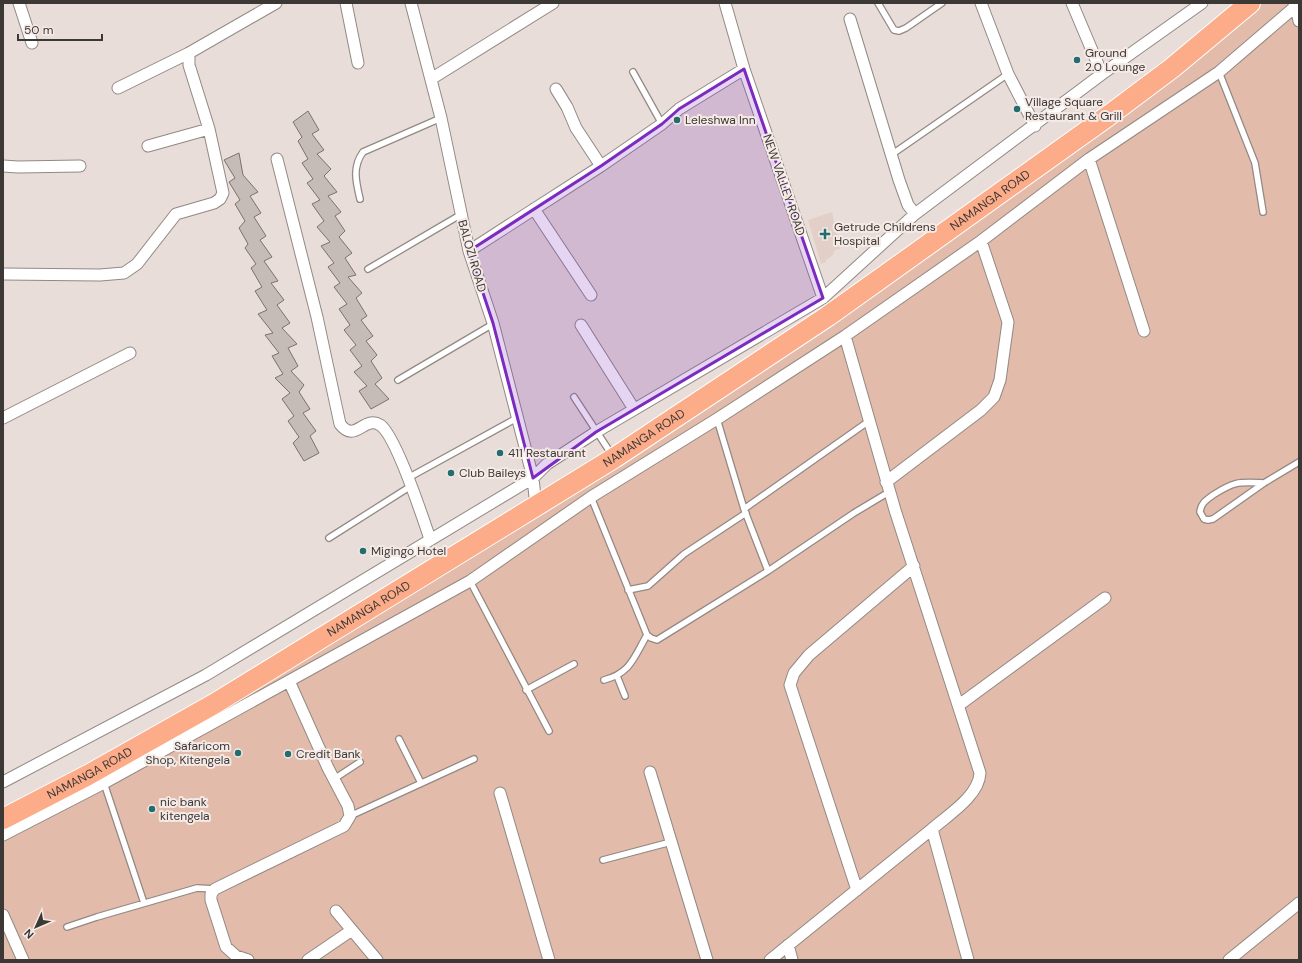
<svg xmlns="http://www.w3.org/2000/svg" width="1302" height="963" font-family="'DM Sans',sans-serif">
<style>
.built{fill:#e2d0c8}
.green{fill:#e2bbaa}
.building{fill:#c6bcb7;stroke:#7b716d}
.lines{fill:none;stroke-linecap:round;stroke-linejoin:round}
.lane-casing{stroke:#928985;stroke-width:8}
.street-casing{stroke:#928985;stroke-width:13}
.highway-casing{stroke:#fff;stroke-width:22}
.lane{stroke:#fff;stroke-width:5.5}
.street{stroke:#fff;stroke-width:11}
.highway{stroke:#fdac89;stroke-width:20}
.marked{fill:#7b2cbf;fill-opacity:0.2;stroke:#7b2cbf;stroke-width:3;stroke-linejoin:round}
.poi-dot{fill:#226d6d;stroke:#f5eae6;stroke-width:1.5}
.labels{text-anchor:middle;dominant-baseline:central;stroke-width:4;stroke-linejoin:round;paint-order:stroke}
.poi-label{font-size:12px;fill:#3c3836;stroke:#f5eae6;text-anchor:start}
.street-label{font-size:12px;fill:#3c3836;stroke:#f5eae6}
</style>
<rect width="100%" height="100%" fill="#e8ddd8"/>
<path class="built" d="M832 212 840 249 835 250 832 256 826 260V262L821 264 808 220Z"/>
<path class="green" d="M1250 3H1299V960H3V819L88 775 826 323Z"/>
<path class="building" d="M308 111 319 130 312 134 324 150 317 154 331 169 324 176 337 192 328 196 341 212 335 216 345 231 339 237 352 253 345 258 356 275 348 277 362 293 356 298 367 316 361 320 373 336 366 341 377 355 371 361 382 378 375 384 389 399 371 409 359 391 367 386 354 372 362 366 350 350 356 345 344 330 350 325 339 309 347 304 334 287 340 283 328 267 334 263 321 246 330 242 317 227 324 221 312 204 320 200 307 183 313 179 302 163 308 159 298 141 302 137 293 122Z
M239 153 243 175 258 192 250 196 261 213 254 217 266 236 260 240 272 257 264 261 278 281 271 283 284 300 277 305 290 323 282 328 297 344 288 348 298 366 291 371 304 385 299 392 310 409 303 413 316 431 310 436 319 453 304 461 293 443 299 437 288 421 294 416 282 399 290 393 275 378 283 374 272 356 279 353 265 335 273 333 258 314 267 310 255 291 262 287 251 268 256 264 245 248 248 244 239 228 245 221 235 204 240 200 229 182 235 178 224 160Z"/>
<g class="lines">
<defs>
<path id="lane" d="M878 3 894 30 899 31 906 28 942 3
M633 72 662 124
M1219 72 1255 163 1263 212
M891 155 1008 74
M360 199C356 182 352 167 363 152L441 118
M368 269 460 215
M398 380 493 324
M574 397 612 455
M408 478 517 418
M1264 483C1238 482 1235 481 1213 495 1206 500 1201 503 1200 512L1204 519 1208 520 1213 519 1264 483 1299 462
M591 497 647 635 651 638 657 640 768 571 744 509 717 419
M744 509 869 421
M329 538 411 486
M768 571 854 513 889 492
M470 581 549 731
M628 590 648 586 684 554 746 513
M617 676 625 696
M604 680C631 673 634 657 647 635
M526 690 574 664
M399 739 421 783
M334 779 360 762
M104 783 144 903
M350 816 474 759
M603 860 671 842
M67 927 97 917 197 888 215 889"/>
<path id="street" d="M19 3 32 43
M346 3 358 63
M411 3 441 118 469 251 493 323 533 478 536 507
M725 3 744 69 823 298
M981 3 1008 74 1035 126
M1072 3 1102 74
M1294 3 1296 6 1299 21
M850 19 899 180 908 205 915 214
M431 79 553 3
M118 88 189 53
M556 89 567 107 576 128 601 166 662 124 679 109 744 69
M148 146 209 129
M277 159 317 317 340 424C355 444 364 415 380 425 395 434 423 518 430 539
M1089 159 1144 331
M3 166 18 167 80 166
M534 209 591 295
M469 251 601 166
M3 274 100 275 124 273 137 264 176 214 214 203 220 199 223 193 209 129 189 65V53L276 3
M581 325 634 409
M845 336 895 510 980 773C979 796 948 815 932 829L968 960
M3 418 130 353
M886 482 981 410 994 397 1000 380 1008 322 981 241
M959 705 1105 598
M650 772 707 960
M3 782 206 675 533 478 547 464 596 432 823 298 915 214 1102 74 1202 3
M500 793 549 960
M3 835 104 783 470 581 591 497 717 419 845 336 981 241 1089 159 1219 72 1296 6
M857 890 790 685 794 673 809 655 914 566
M336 911 377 960
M3 915 23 960
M788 945 792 960
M248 960 236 956 226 947 211 900V894L215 889 344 826 350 816 348 806 328 768 289 681
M308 960 352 930
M770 960 932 829
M1229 960 1299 903"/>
<g id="highway">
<path id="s1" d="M3 819 88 775 214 704 614 458 828 316 1108 116 1172 68 1250 3"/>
</g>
</defs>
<use href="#lane" class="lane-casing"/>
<use href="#street" class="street-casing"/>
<use href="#highway" class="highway-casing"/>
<use href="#lane" class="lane"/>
<use href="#street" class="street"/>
<use href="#highway" class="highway"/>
</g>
<path class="marked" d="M744 69 823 298 596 432 533 478 493 323 469 251 601 166 662 124 679 109Z"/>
<g class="poi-dot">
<circle cx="1077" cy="60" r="4"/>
<circle cx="1017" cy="109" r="4"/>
<circle cx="677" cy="120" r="4"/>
<path d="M823 228h4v4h4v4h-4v4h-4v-4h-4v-4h4z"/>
<circle cx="500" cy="453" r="4"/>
<circle cx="451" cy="473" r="4"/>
<circle cx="363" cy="551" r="4"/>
<circle cx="238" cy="753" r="4"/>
<circle cx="288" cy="754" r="4"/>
<circle cx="152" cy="809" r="4"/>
</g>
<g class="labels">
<g class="poi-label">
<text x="1085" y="53">Ground<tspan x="1085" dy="14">2.0 Lounge</tspan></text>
<text x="1025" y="102">Village Square<tspan x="1025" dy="14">Restaurant &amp; Grill</tspan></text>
<text x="685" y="120">Leleshwa Inn</text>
<text x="834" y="227">Getrude Childrens<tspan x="834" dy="14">Hospital</tspan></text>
<text x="508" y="453">411 Restaurant</text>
<text x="459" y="473">Club Baileys</text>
<text x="371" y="551">Migingo Hotel</text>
<text x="230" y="746" text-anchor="end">Safaricom<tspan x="230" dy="14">Shop, Kitengela</tspan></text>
<text x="296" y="754">Credit Bank</text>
<text x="160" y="802">nic bank<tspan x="160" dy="14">kitengela</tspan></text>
</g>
<g class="street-label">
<text transform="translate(784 185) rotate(71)">NEW VALLEY ROAD</text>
<text stroke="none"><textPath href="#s1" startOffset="1166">NAMANGA ROAD</textPath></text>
<text transform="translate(472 256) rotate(74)">BALOZI ROAD</text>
<text stroke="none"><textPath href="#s1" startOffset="746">NAMANGA ROAD</textPath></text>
<text stroke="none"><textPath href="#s1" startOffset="422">NAMANGA ROAD</textPath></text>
<text stroke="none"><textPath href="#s1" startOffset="98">NAMANGA ROAD</textPath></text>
</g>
</g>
<rect width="1302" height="963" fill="none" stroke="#3c3836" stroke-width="8"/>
<g transform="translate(36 927) rotate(225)" stroke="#f5eae6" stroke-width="3" paint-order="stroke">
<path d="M0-3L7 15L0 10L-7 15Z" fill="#3c3836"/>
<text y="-6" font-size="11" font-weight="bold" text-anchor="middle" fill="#3c3836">N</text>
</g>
<path d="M18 34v6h84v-6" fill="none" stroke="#3c3836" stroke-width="2"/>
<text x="24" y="34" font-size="12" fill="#3c3836" stroke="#f5eae6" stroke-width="3" paint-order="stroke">50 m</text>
</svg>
